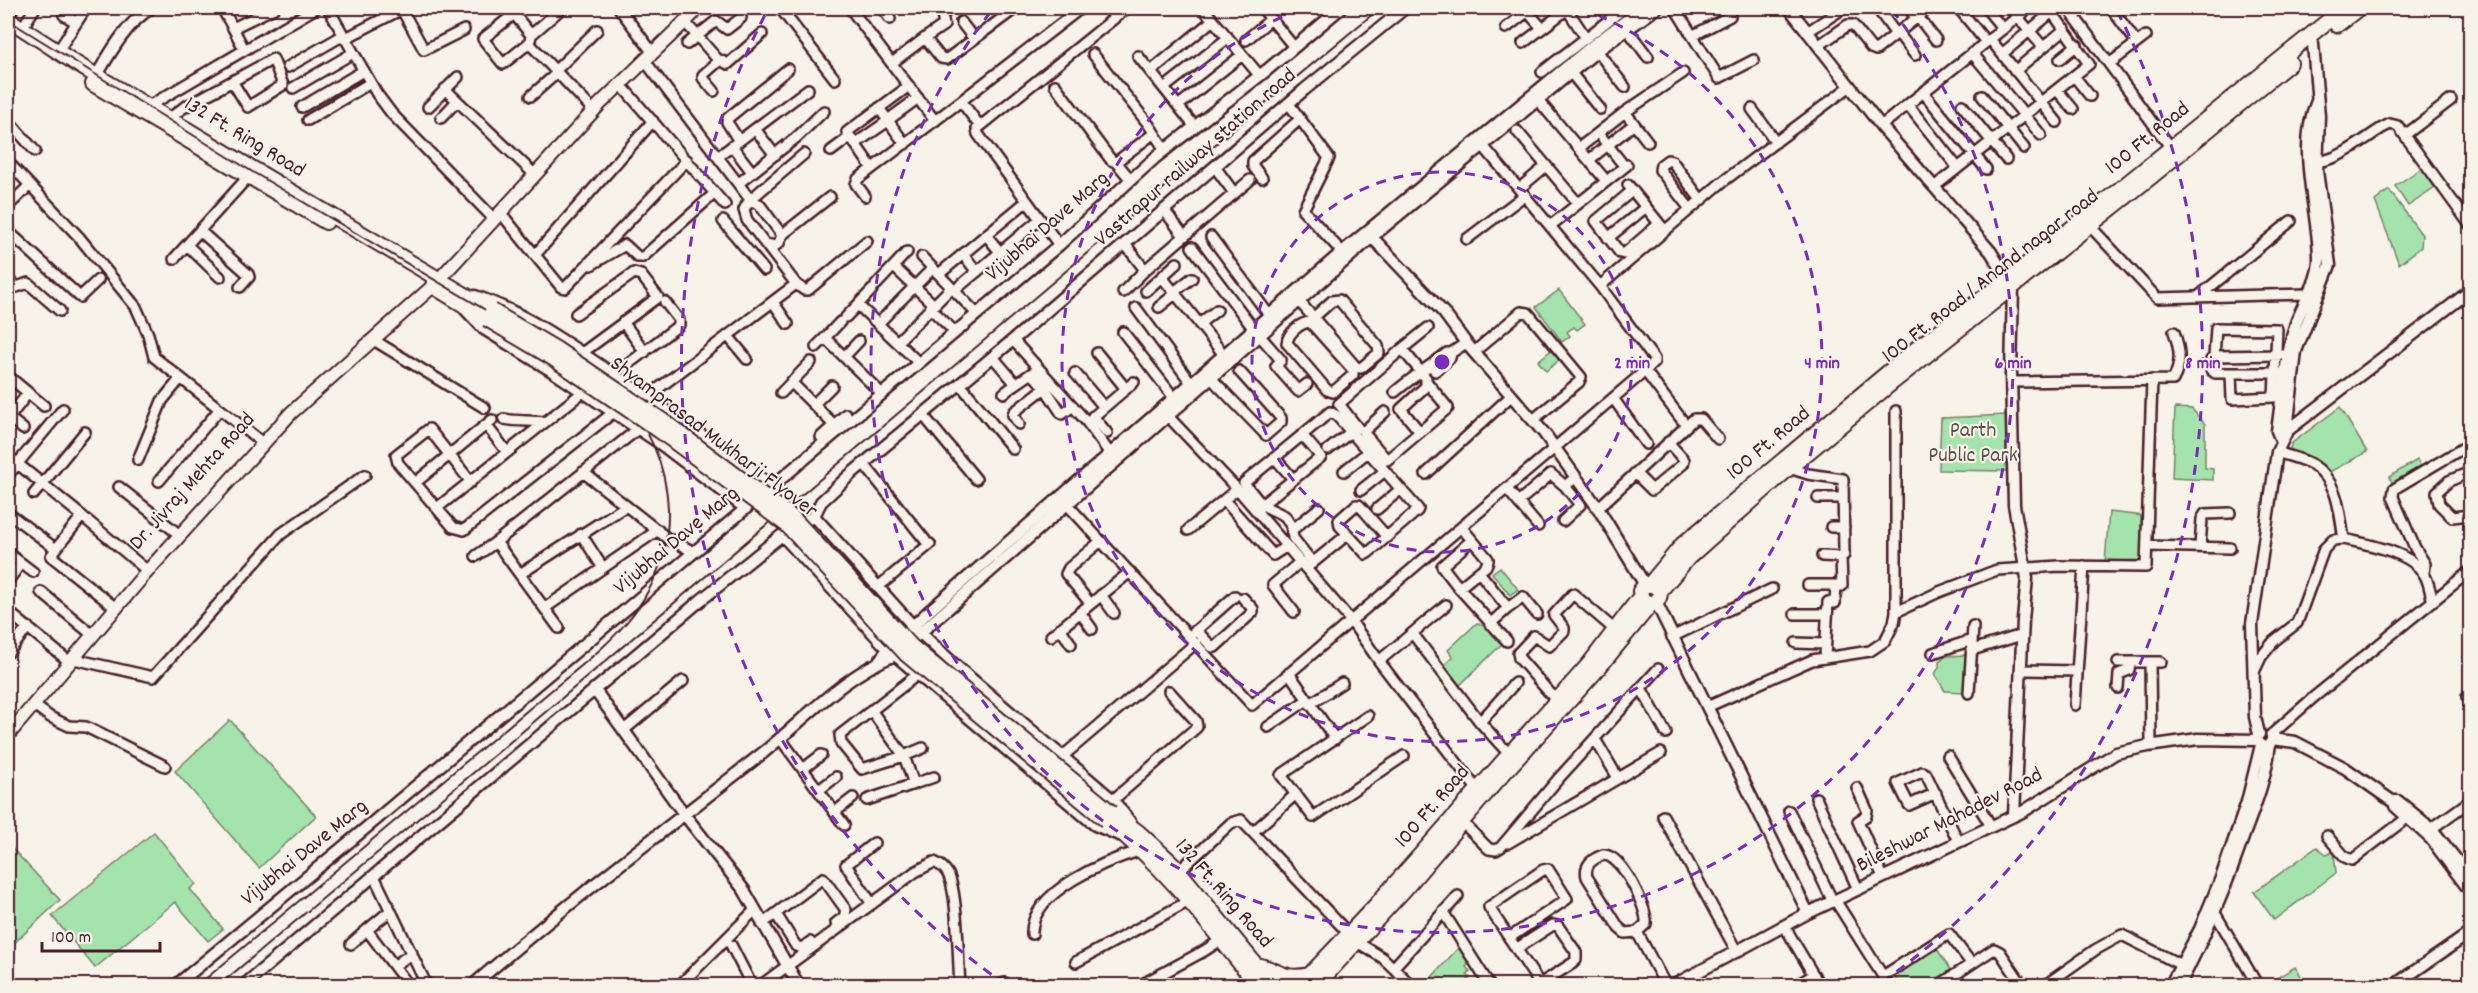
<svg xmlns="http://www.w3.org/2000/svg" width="2478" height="993" font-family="Dekko,sans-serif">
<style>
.green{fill:#a4e3ab;stroke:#77816b;stroke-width:1.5}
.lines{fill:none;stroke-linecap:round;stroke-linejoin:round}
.minor-casing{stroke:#4a1f2b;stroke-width:14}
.tertiary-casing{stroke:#4a1f2b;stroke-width:15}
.secondary-casing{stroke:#4a1f2b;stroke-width:16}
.primary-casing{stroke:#4a1f2b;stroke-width:18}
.minor{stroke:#f7f3e8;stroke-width:9}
.tertiary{stroke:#f7f3e8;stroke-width:10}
.secondary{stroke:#f7f3e8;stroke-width:12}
.primary{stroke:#f7f3e8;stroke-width:14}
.rail{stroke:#4a1f2b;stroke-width:2}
.primary-bridge-casing{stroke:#4a1f2b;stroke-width:18;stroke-linecap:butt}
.primary-bridge{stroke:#f7f3e8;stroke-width:14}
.ring{fill:none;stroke:#7b2cbf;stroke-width:3;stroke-dasharray:10 8}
.labels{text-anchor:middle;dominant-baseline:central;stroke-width:4.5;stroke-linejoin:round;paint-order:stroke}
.street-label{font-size:22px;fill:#4a1f2b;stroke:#f7f3e8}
.park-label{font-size:22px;fill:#60504b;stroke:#f7f3e8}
.centre{fill:#7b2cbf;stroke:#f7f3e8;stroke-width:3}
.ring-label{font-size:18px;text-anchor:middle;font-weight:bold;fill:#7b2cbf;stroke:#f7f3e8;stroke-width:4.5;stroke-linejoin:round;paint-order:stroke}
</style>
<rect width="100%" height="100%" fill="#f7f3e8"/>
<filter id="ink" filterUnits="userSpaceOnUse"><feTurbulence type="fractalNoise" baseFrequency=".0167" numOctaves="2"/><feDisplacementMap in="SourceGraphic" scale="12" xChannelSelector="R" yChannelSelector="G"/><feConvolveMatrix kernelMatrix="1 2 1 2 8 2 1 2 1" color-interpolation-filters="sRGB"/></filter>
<g filter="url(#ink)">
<path class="green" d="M2422 168 2435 188 2408 206 2395 186Z
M2389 190 2422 235 2421 247 2399 264 2375 201Z
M1559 290 1585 324 1577 330 1574 327 1567 332 1570 336 1562 342 1536 307Z
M1555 347 1563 357 1546 371 1538 361Z
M2340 407 2367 452 2324 475 2288 454 2292 443Z
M2175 408 2192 409 2205 424V468L2213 469V480L2172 478Z
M2007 415V471L1939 470 1941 418Z
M2417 460 2421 467 2393 484 2389 477Z
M2109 512 2144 516 2142 563 2105 562Z
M1500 567 1518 589 1510 595 1492 573Z
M1477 623 1491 629 1502 644 1458 687 1444 665 1453 657 1448 650Z
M1966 655 1964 692 1945 691 1935 674 1939 667V661L1947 656Z
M230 720 316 816 259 868 175 771Z
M154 832 196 884 190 889 223 929 208 941 175 902 95 968 52 916Z
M8 844 60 900 8 949Z
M2317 847 2326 854 2334 852 2336 873 2274 920 2254 892Z
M1459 947 1473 959 1466 967 1470 971 1467 975 1470 978 1463 985H1441L1432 977Z
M1937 949 1951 970 1927 985H1899L1894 977Z
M2295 967 2307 985H2265Z"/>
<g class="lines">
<defs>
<path id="minor" d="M68 8 64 15 76 22
M222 8 233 28 274 8
M328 8 377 94 392 114 494 219
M401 8 424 50 464 30
M619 8 650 49
M780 8 835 79
M850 8 935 121
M882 8 890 19
M1107 8 1115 17
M1203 8 1260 76
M1262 8 1294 47
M1675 8 1719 78 1754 60
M1877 8 1896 34
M1909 8 1916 18
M1986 8 2003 29
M2010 8 2043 47
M2068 8 2174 152
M2111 8 2137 43
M1567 9 1586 38
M1527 11 1542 28
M1961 11 1986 42
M8 17 13 8
M1918 17 1936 40
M685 22 719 61
M961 22 974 39
M1624 25 1648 57
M22 28 35 8
M233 28 244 49
M1506 28 1532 8
M1807 32 1844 8
M1898 33 1915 55
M531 35 514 14 483 39 503 64 529 43 591 108
M1694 35 1730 16
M925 38 944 25 942 15 951 8
M344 39 402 9
M1990 39 2057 122
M1246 40 1271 19
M530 41 531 35 562 8
M1523 43 1569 8
M687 44 716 21 727 29 741 18
M1818 46 1848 25H1853L1871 48 1876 50 1929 8
M1594 47 1625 87
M58 51 86 8
M1972 53 2041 135
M1093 54 1149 125 1165 150
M2002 54 2052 12
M1138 56 1195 127
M2060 59 2077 45
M645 61 752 202
M892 63 925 38 941 58 947 59 1016 8
M2109 64 2146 36
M288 67 342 36
M555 71 597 30
M1151 71 1213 20
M2015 71 2065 29
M1542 72 1622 10
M1571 73 1600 109
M2074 76 2090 96
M621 85 725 205
M1055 85 1111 160 1116 162 1131 180
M293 88 353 53
M1164 88 1228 38
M445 89 532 172
M2057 90 2073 109
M714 91 703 78V75L720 60 728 64 762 34
M1923 92 1986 169
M531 96 557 73
M1982 96 2024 148
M1538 100 1603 177
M961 101 1081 8
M1289 104 1329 158 1303 210 1342 252
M1908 105 1958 168
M1962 105 2006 159
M149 106 316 8
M1178 106 1242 55
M302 107 363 71
M428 107 458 77
M879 108 905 144
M1752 109 1776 142
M1625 112 1683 73
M170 118 183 108 273 59 283 85 248 107 232 81
M441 118 457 101
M8 120 35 151
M308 120 370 83
M888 120 918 98
M1881 126 2029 8
M755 129 775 155
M1517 131 1575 200
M2405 135 2451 100
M1603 139 1621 162
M739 141 727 122 728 118 788 69
M855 144 888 121
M732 146 752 172
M1579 148 1625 112 1648 142
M831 151 850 137
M719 156 808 89
M1589 160 1634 124
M8 162 79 237 136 307 148 334 154 357 259 440
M1116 162 1153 134
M2311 162C2337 163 2361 141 2382 128L2390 124 2398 126 2470 225
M1215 167 1234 193
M872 168 847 132 909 86
M1262 178 1253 166V161L1300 119
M739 183 797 137 824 111
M1939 183 2089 64 2049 8
M1628 185 1662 227
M1520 188 1546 166
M1633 190 1596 221 1620 253 1624 254 1659 224
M865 196 856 184 858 179 961 101 979 125
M751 199 804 154
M8 206 29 186
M1690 209 1660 170 1661 165 1668 160 1672 161 1701 200
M1164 210 1184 236
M500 212 561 287 565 288 687 160
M723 221 764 270
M1550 226 1627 165
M2090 226 2157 298 2308 294
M8 231 80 297 98 280
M200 231 248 274 249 277 240 287
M986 235 1000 252
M1211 237 1269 315
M1608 238 1646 207
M1467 239 1525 195
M766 244 775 246 779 243 782 235 830 197
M1125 244 1145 270
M187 245 220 277
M1059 245 978 134 977 129 1127 8
M1192 247 1253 328 1281 360 1276 366 1298 391 1307 384
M963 254 977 272
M535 255 653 121
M922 257 977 314
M174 259 248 177
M591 265 625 245 638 257H643L715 193
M894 267 934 305
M939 274 1027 201
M1162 277 1224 355
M8 279 17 287 28 283 60 311
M796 284 804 290H808L867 241
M876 285 907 252
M1600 286 1721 183 1849 87
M955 290 1040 219
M1146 291 1177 263
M1123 292 1145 270 1250 180
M1174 292 1192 278
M2199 296 2291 221
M1298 300 1356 367 1361 368 1379 353 1378 346 1339 300 1332 301 1313 318
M773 302 788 324
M898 303 929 272
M858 305 919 363
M1159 307 1175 294
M930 308 955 332
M1136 308 1192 384
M576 314 634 273 641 275 658 297 582 353
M846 317 872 290
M623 322 645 352
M840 322 825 338 882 394
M1310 322 1353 370V375L1333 392 1327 390 1287 343C1288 333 1300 323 1310 322Z
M878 324 895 306
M1199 324 1217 310
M1123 332 1175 399
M728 336 747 359
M372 339 485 408
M1013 340 1087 422 1114 459
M897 342 948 291
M816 347 825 338
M1474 352 1521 312 1528 313 1581 377 1579 382 1533 420
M1097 353 1126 389
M844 357 859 341
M993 357 1016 384 1032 373 1045 388
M2214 357 2216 328 2277 329 2274 397 2232 399 2231 373
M1435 371 1450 358 1451 353 1466 343
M1645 371 1682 420
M1075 373 1104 407
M2280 373H2215L2211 370V360L2216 356 2283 355
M614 375 679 325V320L665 302
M8 376 44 406
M1210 377 1266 435 1281 422V418L1239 371
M791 382 839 430
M2011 382 2173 380C2182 363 2180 349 2174 332
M960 384 1013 449
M1395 392C1412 377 1429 367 1447 353H1451
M781 393 811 362
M1004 393 1016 384
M647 397 796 284 747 220 744 210 747 204 754 202 759 204 782 235
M1613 398 1646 444
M814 404 832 386
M1163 411 1241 493 1351 621 1379 661 1480 793
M1385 412 1363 432 1387 460 1448 408 1426 381
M923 415 976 479
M1093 416 1107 433
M8 417 23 429
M8 419 28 393
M504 419C518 422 531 420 545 422
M1087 422 1134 382
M1019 424 1013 415 1014 412 1045 388 1062 414 1073 406
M486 425 507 452
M1358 428 1339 404 1402 349
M1420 432 1401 409 1426 386V378L1402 349 1428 328
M821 437 846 414
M1328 450 1351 432
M2277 452C2288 456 2303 459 2313 465 2339 482 2339 511 2344 539 2367 544 2411 552 2424 574 2429 581 2430 593 2433 601
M8 456 82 516
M1275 458 1293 479
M138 460 162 401 180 379
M864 464 925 540
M1789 468 1808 474 1843 479 1844 555 1841 557 1842 586 1836 585 1835 603 1828 602 1825 658
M1344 471 1368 452
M583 472 667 538 694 552
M2470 472 2449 481 2437 492 2439 504 2452 517 2470 515
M1635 473 1652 490 1683 464 1684 460 1668 442
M1426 474 1511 396
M8 475 63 409
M159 481 219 410
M471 482 429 429 396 455 398 463 453 527 464 530 614 412
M415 483 492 420
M119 487 176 532
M1507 489 1538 526
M1361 490 1385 471
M34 494 85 432
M1818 498H1843
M1063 500 1252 705 1645 371 1654 362V359L1600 286 1479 141
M1224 500 1273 555 1287 546
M1518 502 1551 474 1565 486 1576 477
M1259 507 1321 457 1302 435
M437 508 583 392
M1598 508 1694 419H1701L1718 439
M1377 509 1401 489
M8 513 56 549 82 516 144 568
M1563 521 1580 505 1565 486
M1831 527H1844
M1462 528 1488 559V561L1486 566 1459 588 1442 566 1472 540
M1188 530 1237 489
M1292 530 1319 508
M581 534 603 568
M2147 546 2230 548
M2200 547 2202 519 2205 514 2230 513
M56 549 51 556 112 605
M8 553 33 572
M476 556 496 542
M1822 556 1841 557
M1313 563 1293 538 1291 526 1285 516 1262 505 1244 483 1330 412 1337 416 1418 509 1417 511 1368 553 1366 554 1340 526 1339 520 1356 505H1359L1387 537
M1310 565 1347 535
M1479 572 1508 608 1523 597 1537 614
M520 574 626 506
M2424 574 2425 564 2415 548 2393 497 2394 489 2470 444
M8 581 21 563
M1808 585H1836
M878 587 930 544
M1459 588 1507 641
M41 592 89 632
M1101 595 1114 613
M1090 603 1066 574 1069 568 1101 541
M545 608 658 530
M1080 612 1092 629
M1294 612 1273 585 1300 562
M1896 612V411
M11 614 66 659
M1795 614H1827
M1490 624 1508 608
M559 628 496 542 638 429
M1060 628 1071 644
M1196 630 1212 647H1215L1253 612V609L1243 598
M1192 634 1235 596
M1413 634 1480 722 1508 753
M1051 636 1130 572
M1672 637 1772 589
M1796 643 1825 644
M1972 650 2022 635
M8 653 28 627
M1933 653 1972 640
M74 659 153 677 281 534 365 475
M1379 661 1446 605
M2118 662H2161
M2150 662 2151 745
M2021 670 2077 671
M2254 672 2261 657 2274 641 2297 623 2324 549 2333 540 2344 539
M1289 673 1335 739
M1641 688 1666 733
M2118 688 2119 674 2129 670 2130 662
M1969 693 1973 626
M2467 697 2470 701
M1556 700 1519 658 1518 653 1534 636 1549 646 1564 631V628L1554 615 1573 594 1615 630
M1310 704 1342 683
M34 705 50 717 69 726 86 727 165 766
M2075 705 2084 566
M1707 707 1812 660 1870 651 1885 641 1894 623 1896 612 1939 592 1997 570 2059 566 2146 567 2152 380
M871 710 904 756 862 769 841 743 840 735 917 675
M1368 716 1281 775 1313 817 1404 756
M1480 722 1515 683
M1268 727 1307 700
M624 730 683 681
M2271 735 2314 697 2470 571
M780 738 844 825
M1595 739 1618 778
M1063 756 1196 643
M1948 756 1991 826
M803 769 821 755
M914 784 934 777
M1857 788 1867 810 1866 816 1858 821 1883 877
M819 790 836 777
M1936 793 1909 805 1898 783 1922 772 1926 774 1958 841
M1816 798 1858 889
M867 800 914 784 904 756 923 748
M1113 800 1197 727 1196 721 1169 691
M1789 811 1833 902
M835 812 853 798
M1663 816 1737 952
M1462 822 1489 849 1496 850 1501 847 1559 778 1658 669
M1253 832 1296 794
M2427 832 2470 801
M2327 836 2345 857 2352 860 2407 818
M1508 843 1661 753
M1603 855C1621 853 1648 908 1646 924L1637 932 1625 933 1619 928 1587 877C1584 865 1592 859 1603 855Z
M1179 871 1231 823 1241 820 1349 934
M374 876 427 986
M1835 900 1889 986
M872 904 846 865 874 843
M390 911 367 930 394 966 412 953
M1443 912 1490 986
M2215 913 2258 986
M776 914 796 946 802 948 810 942
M762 924 823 878 846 910 844 917 836 923
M1785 927 1820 986
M1637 932 1666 986
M1032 934C1030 891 1108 860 1142 850
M1509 938 1567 899 1548 869 1543 870 1489 907 1490 909 1541 986
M1357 942 1383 958 1412 986
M351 944 367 930
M731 945 752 986
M1516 949 1553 925 1558 926 1576 952V960L1573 963 1540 984
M1076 962 1189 901
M394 966 409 986
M1394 967 1458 896
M1883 976 1949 934 1971 963
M679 986 755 910
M760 986 915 872 934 862C940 865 944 867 948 874 958 893 958 960 960 986
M998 986 1005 983 1009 986
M1139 986 1204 951 1221 940
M1795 986 1814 975
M1938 986 1994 949 2000 952 2023 986
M2044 986 2095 950 2122 935 2181 965"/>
<path id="tertiary" d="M1789 8 1881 126 1991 252 2013 288 2011 373 2014 505 2027 578 2023 620 2014 815
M94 80C109 55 126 23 151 8
M1368 233 1444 313 1466 343 1544 433 1598 508 1645 585
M475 296C525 313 570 345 614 375 667 411 720 448 772 486
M465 309 484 329 552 371 658 442 745 508
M2283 431H2287L2470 291
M2281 440 2277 431C2282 396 2285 360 2295 326 2302 303 2320 281 2319 257 2318 208 2296 147 2317 101
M814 516 913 626 955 665 1113 800 1131 823
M782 535 888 649 1095 825 1119 835
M1656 602 1808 913
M879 661 888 649 928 612 1342 252 1593 45 1643 8
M594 689 684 814 744 890 799 986
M2259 734 2255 717 2252 624 2277 452 2287 431 2296 351 2330 265 2317 171 2319 116 2313 44 2306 38
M2272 739 2295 742 2345 768 2392 801H2398L2432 829 2470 877
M2395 806 2431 839 2470 891
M175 986 372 823 958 330 1059 245 1156 157 1267 70 1341 8
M243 986 701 600 782 535 814 516 821 502 851 474 1013 340 1304 90 1405 8
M472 986C566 904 666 829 764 752 805 719 844 675 895 655L1372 237 1597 51 1657 8
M1672 986 1808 913 2024 811 2116 753 2148 746 2198 739 2257 740
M2170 986 2200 929 2221 878 2247 802 2261 745
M2179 986C2205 936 2227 886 2245 832 2256 803 2267 774 2270 743
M2393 986 2470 933"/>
<path id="secondary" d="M8 735 144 575 291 413 433 286 599 105 699 8"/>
<path id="primary" d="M8 19 80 66 492 311
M2337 25 2359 8
M93 84 326 222
M433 286 487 319
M1650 584 1658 588C1662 595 1659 602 1651 604L1642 600 1640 591 1644 586 1650 584 1683 544 1922 344 2016 273 2344 8
M1660 591 1689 557 1789 468 1889 385 2152 176 2290 63
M1112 813 1138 832 1174 865 1273 986
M1106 820C1167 868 1210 926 1258 986
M1257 965C1280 970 1283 981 1309 975
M1299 986 1376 905 1590 663 1640 597
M1316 986 1405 889 1494 784 1596 671 1651 604"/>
</defs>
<use href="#minor" class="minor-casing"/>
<use href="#tertiary" class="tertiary-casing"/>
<use href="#secondary" class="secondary-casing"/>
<use href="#primary" class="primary-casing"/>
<use href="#minor" class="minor"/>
<use href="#tertiary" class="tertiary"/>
<use href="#secondary" class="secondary"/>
<use href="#primary" class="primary"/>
<path class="rail" d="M8 20 251 171 607 382C674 442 690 540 634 613 610 645 577 669 547 694L197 986
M218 986 503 748 1217 143 1380 8"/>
<defs>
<path id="primary-bridge" d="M492 311 556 349 666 423 793 518 912 647 1112 813
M487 319 551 357 660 431 787 525 906 654 1106 820"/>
</defs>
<use href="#primary-bridge" class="primary-bridge-casing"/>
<use href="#primary-bridge" class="primary-bridge"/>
</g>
</g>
<g class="ring">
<circle cx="1442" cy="362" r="190"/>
<path d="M1581 8A380 380 0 1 1 1303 8"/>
<path d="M1892 10A571 571 0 1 1 992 10"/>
<path d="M1006 985A761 761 0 0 1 767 11M2117 11A761 761 0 0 1 1878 985"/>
</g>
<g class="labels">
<g class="street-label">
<text transform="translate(244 138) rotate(31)">132 Ft. Ring Road</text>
<text transform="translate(2148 139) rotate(-39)">100 Ft. Road</text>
<text transform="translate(1196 158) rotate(-41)">Vastrapur railway station road</text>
<text transform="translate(1048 227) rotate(-41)">Vijubhai Dave Marg</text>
<text transform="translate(1991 277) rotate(-38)">100 Ft. Road / Anand nagar road</text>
<text transform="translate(713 438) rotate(37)">Shyamprasad Mukharji Flyover</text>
<text transform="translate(1769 444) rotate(-40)">100 Ft. Road</text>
<text transform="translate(193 482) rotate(-48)">Dr. Jivraj Mehta Road</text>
<text transform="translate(677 541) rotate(-40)">Vijubhai Dave Marg</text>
<text transform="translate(1433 807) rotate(-49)">100 Ft. Road</text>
<text transform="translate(1950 821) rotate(-27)">Bileshwar Mahadev Road</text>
<text transform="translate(305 853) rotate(-39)">Vijubhai Dave Marg</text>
<text transform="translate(1223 894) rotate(49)">132 Ft. Ring Road</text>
</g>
<g class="park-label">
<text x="1973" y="431">Parth<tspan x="1973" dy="25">Public Park</tspan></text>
</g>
</g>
<circle cx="1442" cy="362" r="9" class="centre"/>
<g class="ring-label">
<text x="1632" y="368">2 min</text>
<text x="1822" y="368">4 min</text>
<text x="2013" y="368">6 min</text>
<text x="2203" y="368">8 min</text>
</g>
<rect width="2478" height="993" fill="none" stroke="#f7f3e8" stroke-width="30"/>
<rect x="15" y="15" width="2448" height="963" fill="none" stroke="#4a1f2b" stroke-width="2" filter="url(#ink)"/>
<path d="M42 942v9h118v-9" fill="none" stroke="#4a1f2b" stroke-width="3"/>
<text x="51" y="942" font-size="18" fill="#4a1f2b" stroke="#f7f3e8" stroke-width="4.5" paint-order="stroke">100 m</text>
</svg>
